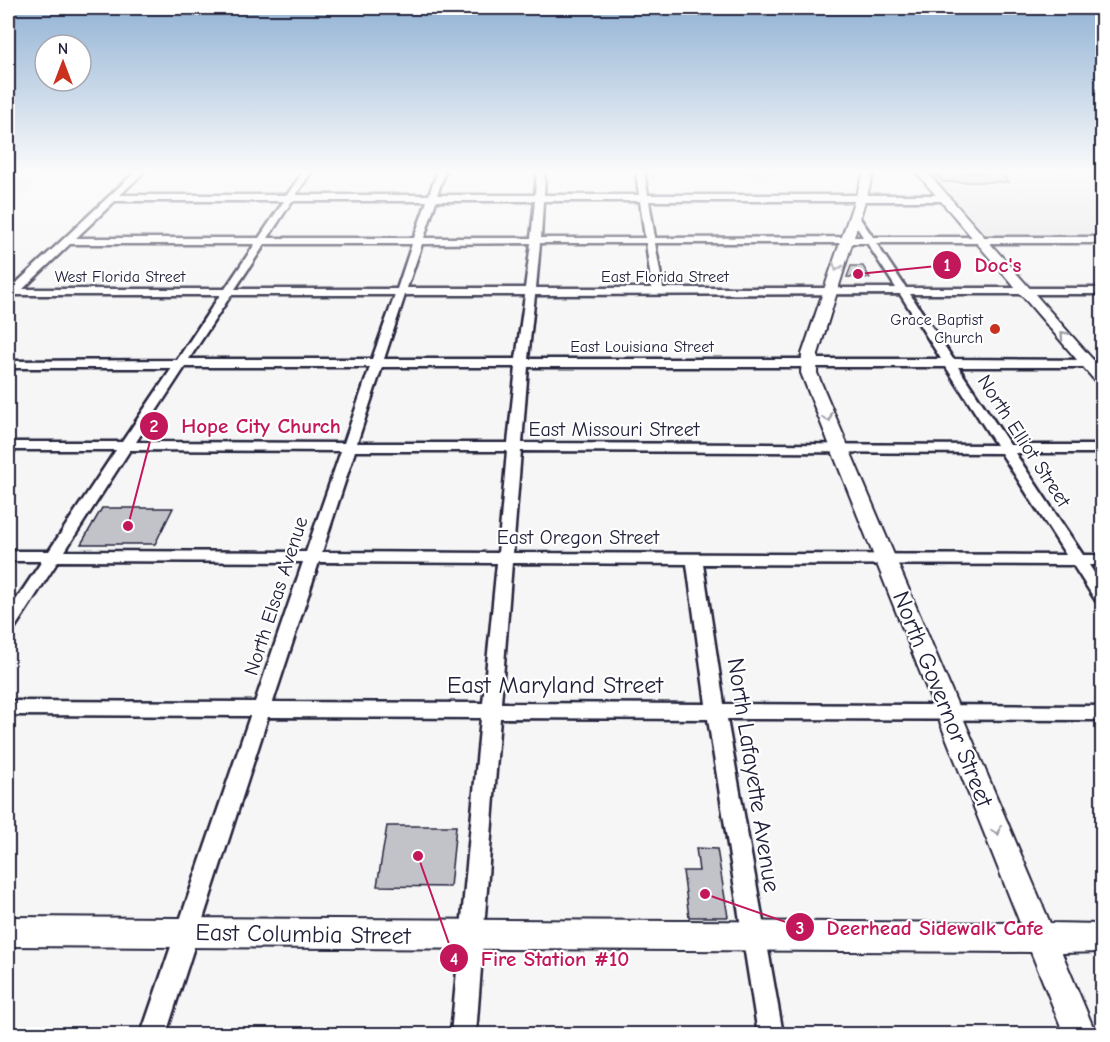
<svg xmlns="http://www.w3.org/2000/svg" width="1110" height="1042" font-family="'Comic Neue',sans-serif">
<style>
.built{fill:#e6e6e9}
.building{fill:#c2c2c9;stroke:#22223b;stroke-width:1.5}
.lines{fill:none;stroke-linecap:round;stroke-linejoin:round}
.minor-casing{stroke:#22223b;stroke-width:5}
.major-casing{stroke:#22223b;stroke-width:4}
.minor{fill:#fff;fill-rule:evenodd}
.major{fill:#fff;fill-rule:evenodd}
.oneway{stroke:#9c9ca7}
.poi-dot{fill:#c8321e;stroke:#fff;stroke-width:2}
.labels{text-anchor:middle;dominant-baseline:central;stroke-width:4.5;stroke-linejoin:round;paint-order:stroke}
.far-street-label{font-size:16px;fill:#22223b;stroke:#fff}
.far-poi-label{font-size:16px;fill:#22223b;stroke:#fff;text-anchor:end}
.street-label{font-size:20px;fill:#22223b;stroke:#fff}
.near-street-label{font-size:24px;fill:#22223b;stroke:#fff}
.leader{fill:none;stroke:#c2185b;stroke-width:2}
.callout-dot{fill:#c2185b;stroke:#fff;stroke-width:2}
.mark-label{font-size:18px;text-anchor:middle;font-weight:bold;fill:#fff}
.callout-label{font-size:21px;text-anchor:middle;font-weight:bold;fill:#c2185b;stroke:#fff;stroke-width:4.5;stroke-linejoin:round;paint-order:stroke}
</style>
<rect width="100%" height="100%" fill="#f6f6f7"/>
<filter id="ink" filterUnits="userSpaceOnUse"><feTurbulence type="fractalNoise" baseFrequency=".0167" numOctaves="2"/><feDisplacementMap in="SourceGraphic" scale="12" xChannelSelector="R" yChannelSelector="G"/><feConvolveMatrix kernelMatrix="1 2 1 2 8 2 1 2 1" color-interpolation-filters="sRGB"/></filter>
<g filter="url(#ink)">
<path class="built" d="M8 172H49L8 204Z
M640 172H868L865 181 642 180Z
M915 172H1102V240H980Z"/>
<path class="building" d="M934 172H998L1009 182H943Z
M851 266H863L870 278 847 277Z
M102 508H173L155 544H81Z
M387 826H456L450 887 377 886Z
M696 848 717 849 728 917H689L683 871H699Z"/>
<g class="lines">
<defs>
<path id="minor" d="M135 172H144L120 195H287L303 172H311L296 195H429L437 172H445L437 195H535L537 172H545L544 195H639L636 172H644L648 195H944L948 198 944 201H649L655 238 863 237 850 216 854 213 857 214 873 237H1102V243H876L906 288H1102V294H910L953 359 1102 360V367H958L1010 445H1102V453H1015L1083 555H1102V565H1089L1102 585V603L1096 601 1073 565 703 564 724 704 1102 706V720L727 719 783 1034H758L708 719 500 718 476 1034H451L481 718 268 717 166 1034H141L250 716 8 715V701L255 702 303 562 58 561 14 629 8 631V612L42 561H8V551H49L116 450H8V442H122L172 368H8V361L177 360 220 295H16L8 298 9 290ZM115 201H284L259 238H76ZM292 201H427L414 238H268ZM436 201H535L531 238H424ZM543 201H640L645 238H541ZM531 243 525 288H407L422 244ZM540 243H646L652 288H536ZM655 243H867L896 288H663ZM70 244H255L225 289H23ZM265 244H412L397 289H235ZM900 294 941 359H528L535 295ZM231 295H395L372 359H189ZM405 295H525L516 359H384ZM185 367H370L344 443 136 442ZM382 367H516L508 443H357ZM528 367H946L996 445 522 443ZM130 450 341 451 306 552 65 551ZM355 451H507L498 553 322 552ZM521 451 1001 453 1066 555 513 553ZM319 562 497 563 483 703 273 702ZM512 563 687 564 706 704 501 703Z"/>
<path id="major" d="M864 172H874L818 354 817 373 1050 923 1102 924V952L1062 953 1096 1034H1064L1031 952 8 946V917L1020 923 801 373 802 354Z
M916 172H927L1102 370V384L1096 382Z"/>
</defs>
<use href="#minor" class="minor-casing"/>
<use href="#major" class="major-casing"/>
<use href="#minor" class="minor"/>
<use href="#major" class="major"/>
</g>
<defs><path id="oneway-chevron" d="M-2-3.5L2.5 0L-2 3.5" fill="none" stroke-width="1.6" stroke-linecap="round" stroke-linejoin="round" transform="scale(1.5)"/></defs>
<g class="oneway">
<use href="#oneway-chevron" transform="translate(837 267) rotate(109)"/>
<use href="#oneway-chevron" transform="translate(1064 335) rotate(-131)"/>
<use href="#oneway-chevron" transform="translate(828 418) rotate(67)"/>
<use href="#oneway-chevron" transform="translate(997 831) rotate(68)"/>
</g>
</g>
<linearGradient id="sky" x2="0" y2="1"><stop stop-color="#91b2d4"/><stop offset="0.54" stop-color="#fbfbfb"/><stop offset="1" stop-color="#fbfbfb" stop-opacity="0"/></linearGradient>
<rect width="1110" height="318" fill="url(#sky)"/>
<circle class="poi-dot" cx="995" cy="329" r="6"/>
<g class="labels">
<g class="far-street-label">
<text x="120" y="277">West Florida Street</text>
<text x="665" y="277">East Florida Street</text>
<text x="642" y="347">East Louisiana Street</text>
</g>
<g class="far-poi-label">
<text x="983" y="320">Grace Baptist<tspan x="983" dy="18">Church</tspan></text>
</g>
<g class="street-label">
<text x="614" y="429">East Missouri Street</text>
<text transform="translate(1024 441) rotate(57)">North Elliot Street</text>
<text x="578" y="537">East Oregon Street</text>
<text transform="translate(276 596) rotate(-72)">North Elsas Avenue</text>
</g>
<g class="near-street-label">
<text x="555" y="685">East Maryland Street</text>
<text transform="translate(943 699) rotate(68)">North Governor Street</text>
<text transform="translate(754 775) rotate(81)">North Lafayette Avenue</text>
<text transform="translate(303 934) rotate(1)">East Columbia Street</text>
</g>
</g>
<path class="leader" d="M858 274L947 265M128 526L154 426M705 894L800 927M418 856L454 958"/>
<g class="callout-dot">
<circle cx="858" cy="274" r="6"/>
<circle cx="128" cy="526" r="6"/>
<circle cx="705" cy="894" r="6"/>
<circle cx="418" cy="856" r="6"/>
<circle cx="947" cy="265" r="15"/>
<circle cx="154" cy="426" r="15"/>
<circle cx="800" cy="927" r="15"/>
<circle cx="454" cy="958" r="15"/>
</g>
<g class="mark-label">
<text x="947" y="271">1</text>
<text x="154" y="432">2</text>
<text x="800" y="934">3</text>
<text x="454" y="965">4</text>
</g>
<g class="callout-label">
<text x="998" y="272">Doc's</text>
<text x="261" y="433">Hope City Church</text>
<text x="935" y="935">Deerhead Sidewalk Cafe</text>
<text x="555" y="966">Fire Station #10</text>
</g>
<rect width="1110" height="1042" fill="none" stroke="#fff" stroke-width="30"/>
<rect x="15" y="15" width="1080" height="1012" fill="none" stroke="#22223b" stroke-width="2" filter="url(#ink)"/>
<g transform="translate(63 63)"><circle r="28" fill="#ffffff" stroke="#a7a7b1" stroke-width="1.5"/>
<path d="M0-4.5L10 22L0 15L-10 22Z" fill="#c8321e"/>
<text y="-9" font-size="16" font-weight="bold" text-anchor="middle" fill="#22223b">N</text>
</g>
</svg>
